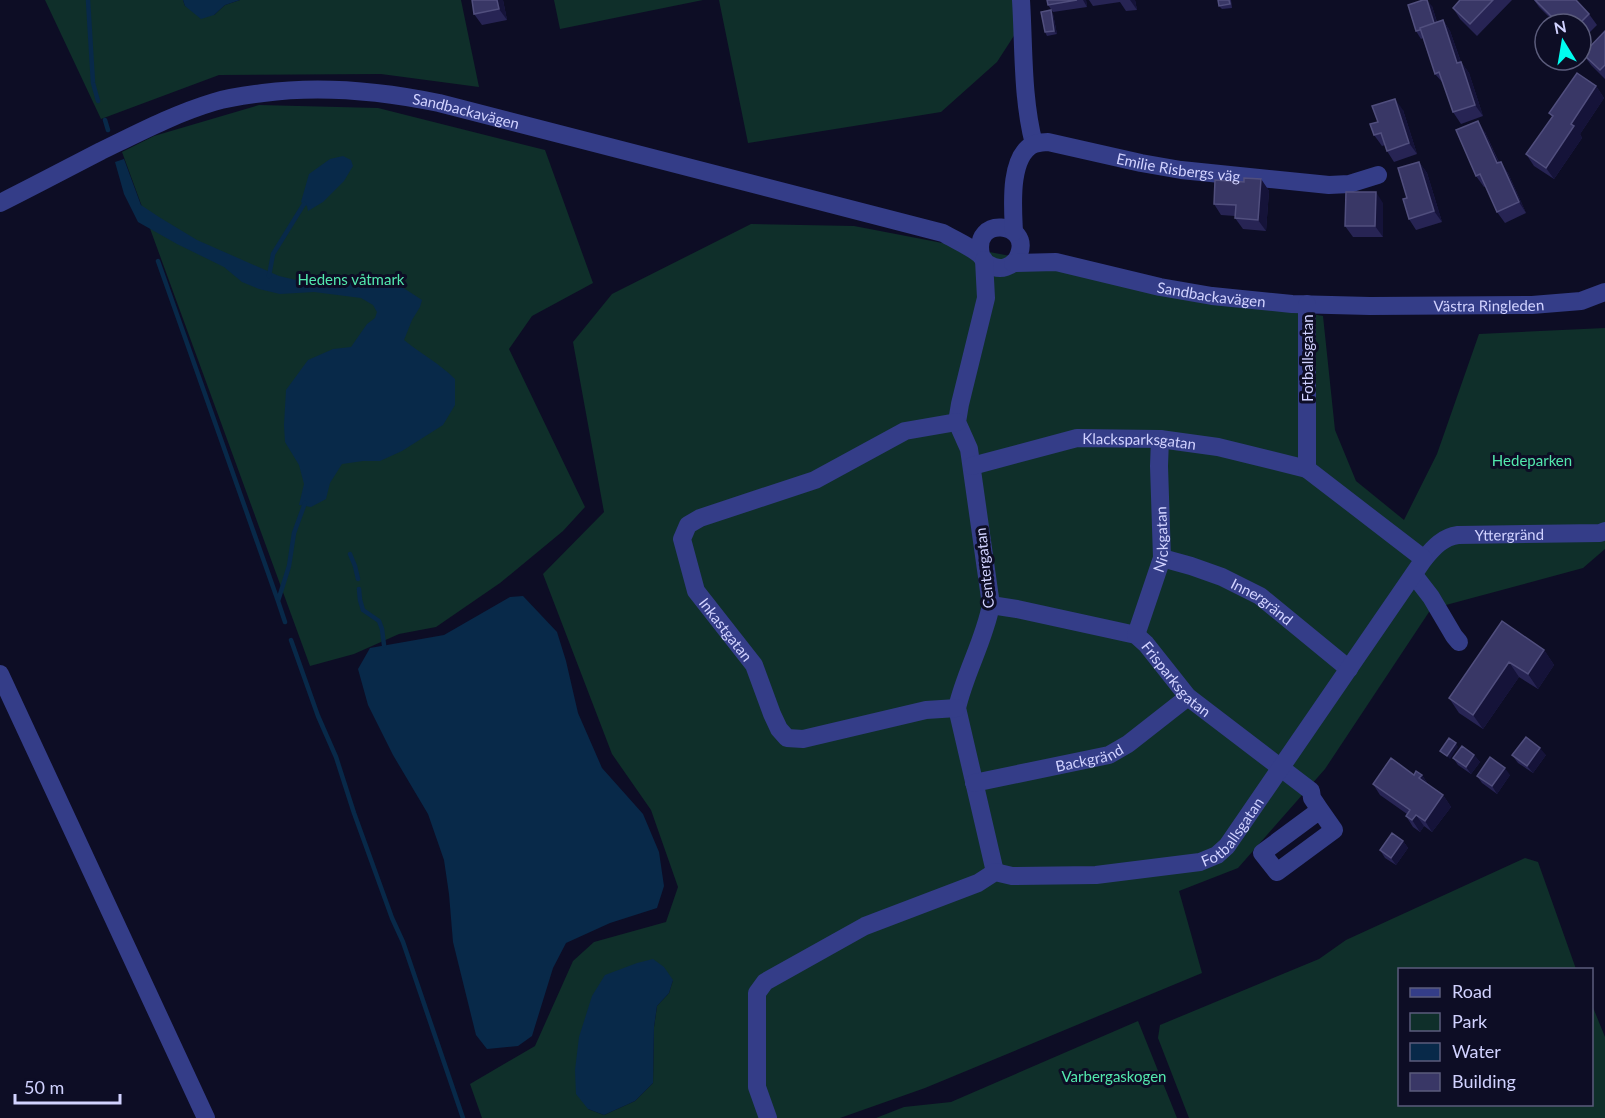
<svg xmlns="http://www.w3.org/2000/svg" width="1605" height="1118" font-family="Lato,sans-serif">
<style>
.green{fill:#0f2f2a;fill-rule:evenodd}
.water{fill:#082949}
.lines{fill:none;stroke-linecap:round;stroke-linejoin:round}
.stream{stroke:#082949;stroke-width:4.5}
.minor{stroke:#343d88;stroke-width:18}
.wall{fill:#272454}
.shaded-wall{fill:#151339}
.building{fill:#393766;stroke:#514f7e;stroke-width:1.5}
.labels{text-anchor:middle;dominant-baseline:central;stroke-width:6;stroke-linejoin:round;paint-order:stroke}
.street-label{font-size:15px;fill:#d1d2ff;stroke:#0d0d25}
.park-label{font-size:15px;fill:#53e8ad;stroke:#0d0d25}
</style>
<rect width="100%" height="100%" fill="#0d0d25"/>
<path class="green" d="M45 0H183L185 6 214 15 225 5 240 0H461L479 87 381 74 219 75 101 119Z
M554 0H703L560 29Z
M719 0H1029L1030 11 997 62 941 112 748 143Z
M259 105 378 108 545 150 593 283 532 316 509 349 585 507 563 531 500 583 436 627 399 634 354 654 310 666 122 152 154 136Z
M751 224 854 226 1323 316 1335 430 1356 481 1404 520 1437 454 1479 334 1605 328V549L1583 568 1431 609 1325 769 1238 868 1179 891 1202 973 925 1088 840 1118H482L470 1084 535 1046 573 961 594 942 666 922 678 887 651 810 612 754 543 574 604 512 573 342 612 294ZM673 980 669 993 657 1006 654 1027 653 1083 635 1101 604 1115 588 1109Z
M1525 858 1538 862 1576 969 1400 970V1104H1592V1005L1605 1037V1118H1189L1158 1038 1160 1025 1319 959 1346 940Z
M1138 1021 1177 1118H876L904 1107 951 1102Z"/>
<path class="water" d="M183 0H240L225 5 214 15 201 19 185 6Z
M343 156 351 160 353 166 344 181 323 202 308 211 307 206 301 202 309 174 330 159Z
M124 159 141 205 159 217 197 240 279 276 296 280H315L402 287 422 300 420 307 412 320 404 340C421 354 439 363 455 379V405L443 425 402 451 380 461H363L342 464 330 483 326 499 311 507 299 505 304 484 299 465 285 442 284 425 286 390 308 360 333 349 351 347 367 324 375 318 377 312 373 305 361 298 314 292 280 294 259 289 242 282 224 267 177 244 138 222 124 194 115 162Z
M523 596 557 632 566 661 578 713 602 768 643 814 659 852 664 886 657 908 610 923 566 943 553 968 532 1036 518 1046 487 1049 476 1035 453 942 449 894 444 860 428 814 393 755 368 705 358 669 370 648 444 635 510 597Z
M653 959 664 967 673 980 669 993 657 1006 654 1027 653 1083 635 1101 604 1115 588 1109 576 1094 575 1070 579 1037 592 996 605 975 637 963Z"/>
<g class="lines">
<path class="stream" d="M88 0 93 83 98 101
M105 120 108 130
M158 261 278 601
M269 276 273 254 304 204
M350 554 355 566 358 579
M359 589 360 600 363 610 379 621 382 629 384 645
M285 622 278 601 289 566 294 533 305 503
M291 640 318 716 336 757 354 813 392 918 403 942 463 1118"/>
<g class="minor">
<path d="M1021 0C1024 48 1022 98 1034 144"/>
<path id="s1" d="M0 203C34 186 68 168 101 151 138 133 174 114 214 102 230 97 247 95 263 93 322 85 381 91 439 103L943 233C955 240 969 246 979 254 983 257 984 262 988 264 994 268 1000 269 1006 267 1012 265 1017 260 1019 254 1031 222 972 215 981 255"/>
<path id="s2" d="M1014 232C1013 209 1008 156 1034 144 1038 143 1044 142 1048 142L1141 163 1181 170 1329 185 1349 184 1378 175"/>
<path d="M984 260 986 298 960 404 957 422 969 449 991 605C984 641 965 673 957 708L995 872"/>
<path id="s3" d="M1013 263 1056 262 1160 287 1212 296 1292 304 1370 306 1532 305 1581 301 1605 292"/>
<path id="s4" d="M957 422 905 431 815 480 700 518 688 525 682 539 696 591 754 665 772 714 779 729 787 738 803 739 926 710 957 708"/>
<path id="s5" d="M972 466 1077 438 1160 439 1218 447 1307 469"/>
<path id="s6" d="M1162 558 1191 566 1222 577 1260 596 1349 669"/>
<path id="s7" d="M1424 559C1434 547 1443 537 1458 535L1600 533 1605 531"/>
<path d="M1414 575 1431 597 1454 636 1459 642"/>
<path id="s8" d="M991 605 1017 609 1136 635 1146 644 1188 697 1311 791 1312 798 1320 810 1262 853 1277 872 1334 830 1320 810"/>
<path id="s9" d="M1136 635 1162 558 1159 466 1160 439"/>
<path d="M0 674 206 1118"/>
<path id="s10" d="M974 783 1109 755 1128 744 1188 697"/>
<path id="s11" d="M768 1118 757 1087V993L765 982 865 926 978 883 995 872 1012 876 1096 875 1200 862 1217 855 1227 846 1424 559 1307 469V304"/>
</g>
</g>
<path class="wall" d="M472 0H503L507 20 482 25 474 14Z
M1047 0H1086L1087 7 1053 12 1048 5Z
M1089 0H1135L1137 10 1126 11 1120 2 1093 6Z
M1218 0H1231L1232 8 1222 9 1219 6Z
M1460 0H1512L1477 36 1460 19 1453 8Z
M1534 0H1576L1589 14 1597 25 1581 41V24H1556L1539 7Z
M1432 6 1437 22 1443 20 1450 31 1461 62 1469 73 1483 116 1461 124 1453 112 1444 84 1435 74 1423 38 1421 39 1416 31Z
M1053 14 1057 34 1047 36 1045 32Z
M1605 31V79L1591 65 1583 54Z
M1596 86 1604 98 1580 134 1582 138 1554 179 1534 166 1526 154 1552 117 1549 113Z
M1403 110 1417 154 1394 162 1387 151 1385 145 1382 146 1374 135 1378 122Z
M1485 132 1499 162 1508 173 1526 213 1505 223 1497 212 1486 186 1484 187 1476 176Z
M1419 162 1427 173 1442 222 1416 230 1409 219 1407 198Z
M1261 179 1269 191 1266 231 1243 229 1235 218V216L1221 215 1214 204 1244 182Z
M1383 203V237H1353L1345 226Z
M1502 621 1544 650 1554 665 1538 689 1519 677 1483 729 1459 713 1449 698Z
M1474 755 1480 762 1471 774 1458 765 1453 758Z
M1512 755H1546L1533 773 1518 763Z
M1414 775H1422L1429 786 1443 795 1451 807 1432 832 1424 826 1420 832 1413 827 1406 816 1407 814 1380 795 1373 784Z
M1510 775 1497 794 1482 783 1477 776Z
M1403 841 1408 848 1396 865 1385 858 1380 850Z"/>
<path class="shaded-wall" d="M497 0H503L507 20 499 9Z
M1083 0H1086L1087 7Z
M1130 0H1135L1137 10Z
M1427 0 1432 6 1440 33 1435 25Z
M1051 10 1053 14 1057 34 1054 31Z
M1443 20 1450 31 1465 74 1457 63Z
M1461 62 1469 73 1483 116 1475 105Z
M1596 86 1604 98 1580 134 1582 138 1554 179 1546 168 1571 124Z
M1395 99 1403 110 1417 154 1409 143Z
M1478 121 1485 132 1504 174 1497 163Z
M1419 162 1427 173 1442 222 1434 211Z
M1501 162 1508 173 1526 213 1519 202Z
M1261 179 1269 191 1266 231 1258 220Z
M1376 192 1383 203V237L1375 226Z
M1544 650 1554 665 1538 689 1528 674Z
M1509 662 1519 677 1483 729 1473 715Z
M1456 743 1458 747 1450 759 1447 756Z
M1540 748 1546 755 1533 773 1527 766Z
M1474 755 1480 762 1471 774 1466 767Z
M1505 768 1510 775 1497 794 1492 786Z
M1422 775 1429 786 1419 778Z
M1443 795 1451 807 1432 832 1425 821Z
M1416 815 1424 826 1420 832 1412 820Z
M1403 841 1408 848 1396 865 1391 858Z"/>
<path class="building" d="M472 0H497L499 9 474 14Z
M1047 0H1077L1048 5Z
M1218 0H1229L1230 4 1219 6Z
M1423 0H1427L1434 23 1420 28V30L1416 31 1408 5Z
M1460 0H1493L1470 24 1453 8Z
M1535 0H1576L1589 14 1579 24H1559Z
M1051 10 1054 31 1045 32 1041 12Z
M1443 20 1457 63 1461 62 1475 105 1453 112 1439 72 1435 74 1420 28Z
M1605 31V65L1600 70 1583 54Z
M1577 73 1596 86 1571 124 1574 126 1546 168 1526 154 1553 116 1549 113Z
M1395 99 1409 143 1387 151 1381 133 1374 135 1370 124 1378 122 1372 106Z
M1478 121 1497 163 1501 162 1519 202 1497 212 1480 174 1476 176 1456 130Z
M1419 162 1434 211 1409 219 1403 199 1407 198 1398 168Z
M1244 178 1261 179 1258 220 1235 218 1236 205 1214 204 1215 180 1244 182Z
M1346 192H1376L1375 226H1345Z
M1502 621 1544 650 1528 674 1509 662 1473 715 1449 698Z
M1526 737 1540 748 1527 766 1512 755Z
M1449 738 1456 743 1447 756 1440 751Z
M1462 746 1474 755 1466 767 1453 758Z
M1490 757 1505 768 1492 786 1477 776Z
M1391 758 1414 775 1416 771 1422 775 1419 778 1443 795 1425 821 1416 815 1412 820 1406 816 1410 810 1373 784Z
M1392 833 1403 841 1391 858 1380 850Z"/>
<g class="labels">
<g class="street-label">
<text stroke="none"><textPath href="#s1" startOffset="492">Sandbackavägen</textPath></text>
<text stroke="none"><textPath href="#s2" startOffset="242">Emilie Risbergs väg</textPath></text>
<text stroke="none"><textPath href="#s3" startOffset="202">Sandbackavägen</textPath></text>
<text stroke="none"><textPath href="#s3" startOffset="480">Västra Ringleden</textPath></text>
<text transform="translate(1307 358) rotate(-90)">Fotballsgatan</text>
<text stroke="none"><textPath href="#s5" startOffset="171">Klacksparksgatan</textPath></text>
<text stroke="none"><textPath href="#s7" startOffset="94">Yttergränd</textPath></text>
<text stroke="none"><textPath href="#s9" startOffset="100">Nickgatan</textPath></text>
<text transform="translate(984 568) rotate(-96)">Centergatan</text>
<text stroke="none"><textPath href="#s6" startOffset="110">Innergränd</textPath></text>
<text stroke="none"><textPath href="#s4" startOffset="408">Inkastgatan</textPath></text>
<text stroke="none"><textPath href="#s8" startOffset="208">Frisparksgatan</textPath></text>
<text stroke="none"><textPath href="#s10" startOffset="118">Backgränd</textPath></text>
<text stroke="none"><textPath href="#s11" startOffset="648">Fotballsgatan</textPath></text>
</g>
<g class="park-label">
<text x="351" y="279">Hedens våtmark</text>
<text x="1532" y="460">Hedeparken</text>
<text x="1114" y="1076">Varbergaskogen</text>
</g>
</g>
<rect x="1398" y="968" width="195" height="138" fill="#0d0d25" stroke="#5b5c7c" stroke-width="1.5"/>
<rect x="1410" y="988" width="30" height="9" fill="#343d88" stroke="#5b5c7c" stroke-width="1.5"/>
<text x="1452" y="998" font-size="18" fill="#d1d2ff">Road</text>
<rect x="1410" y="1013" width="30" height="18" fill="#0f2f2a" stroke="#5b5c7c" stroke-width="1.5"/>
<text x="1452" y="1028" font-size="18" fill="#d1d2ff">Park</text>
<rect x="1410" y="1043" width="30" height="18" fill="#082949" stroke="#5b5c7c" stroke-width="1.5"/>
<text x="1452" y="1058" font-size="18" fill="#d1d2ff">Water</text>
<rect x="1410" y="1073" width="30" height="18" fill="#393766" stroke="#5b5c7c" stroke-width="1.5"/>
<text x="1452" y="1088" font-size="18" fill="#d1d2ff">Building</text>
<g transform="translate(1563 42) rotate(349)"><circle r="28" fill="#0d0d25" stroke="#5b5c7c" stroke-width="1.5"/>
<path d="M0-4.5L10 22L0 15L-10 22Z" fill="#00fcef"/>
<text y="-9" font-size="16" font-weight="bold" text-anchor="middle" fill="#d1d2ff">N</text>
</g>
<path d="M15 1094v9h105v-9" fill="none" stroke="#d1d2ff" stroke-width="3"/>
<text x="24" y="1094" font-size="18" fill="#d1d2ff" stroke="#0d0d25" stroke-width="4.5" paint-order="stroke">50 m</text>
</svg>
